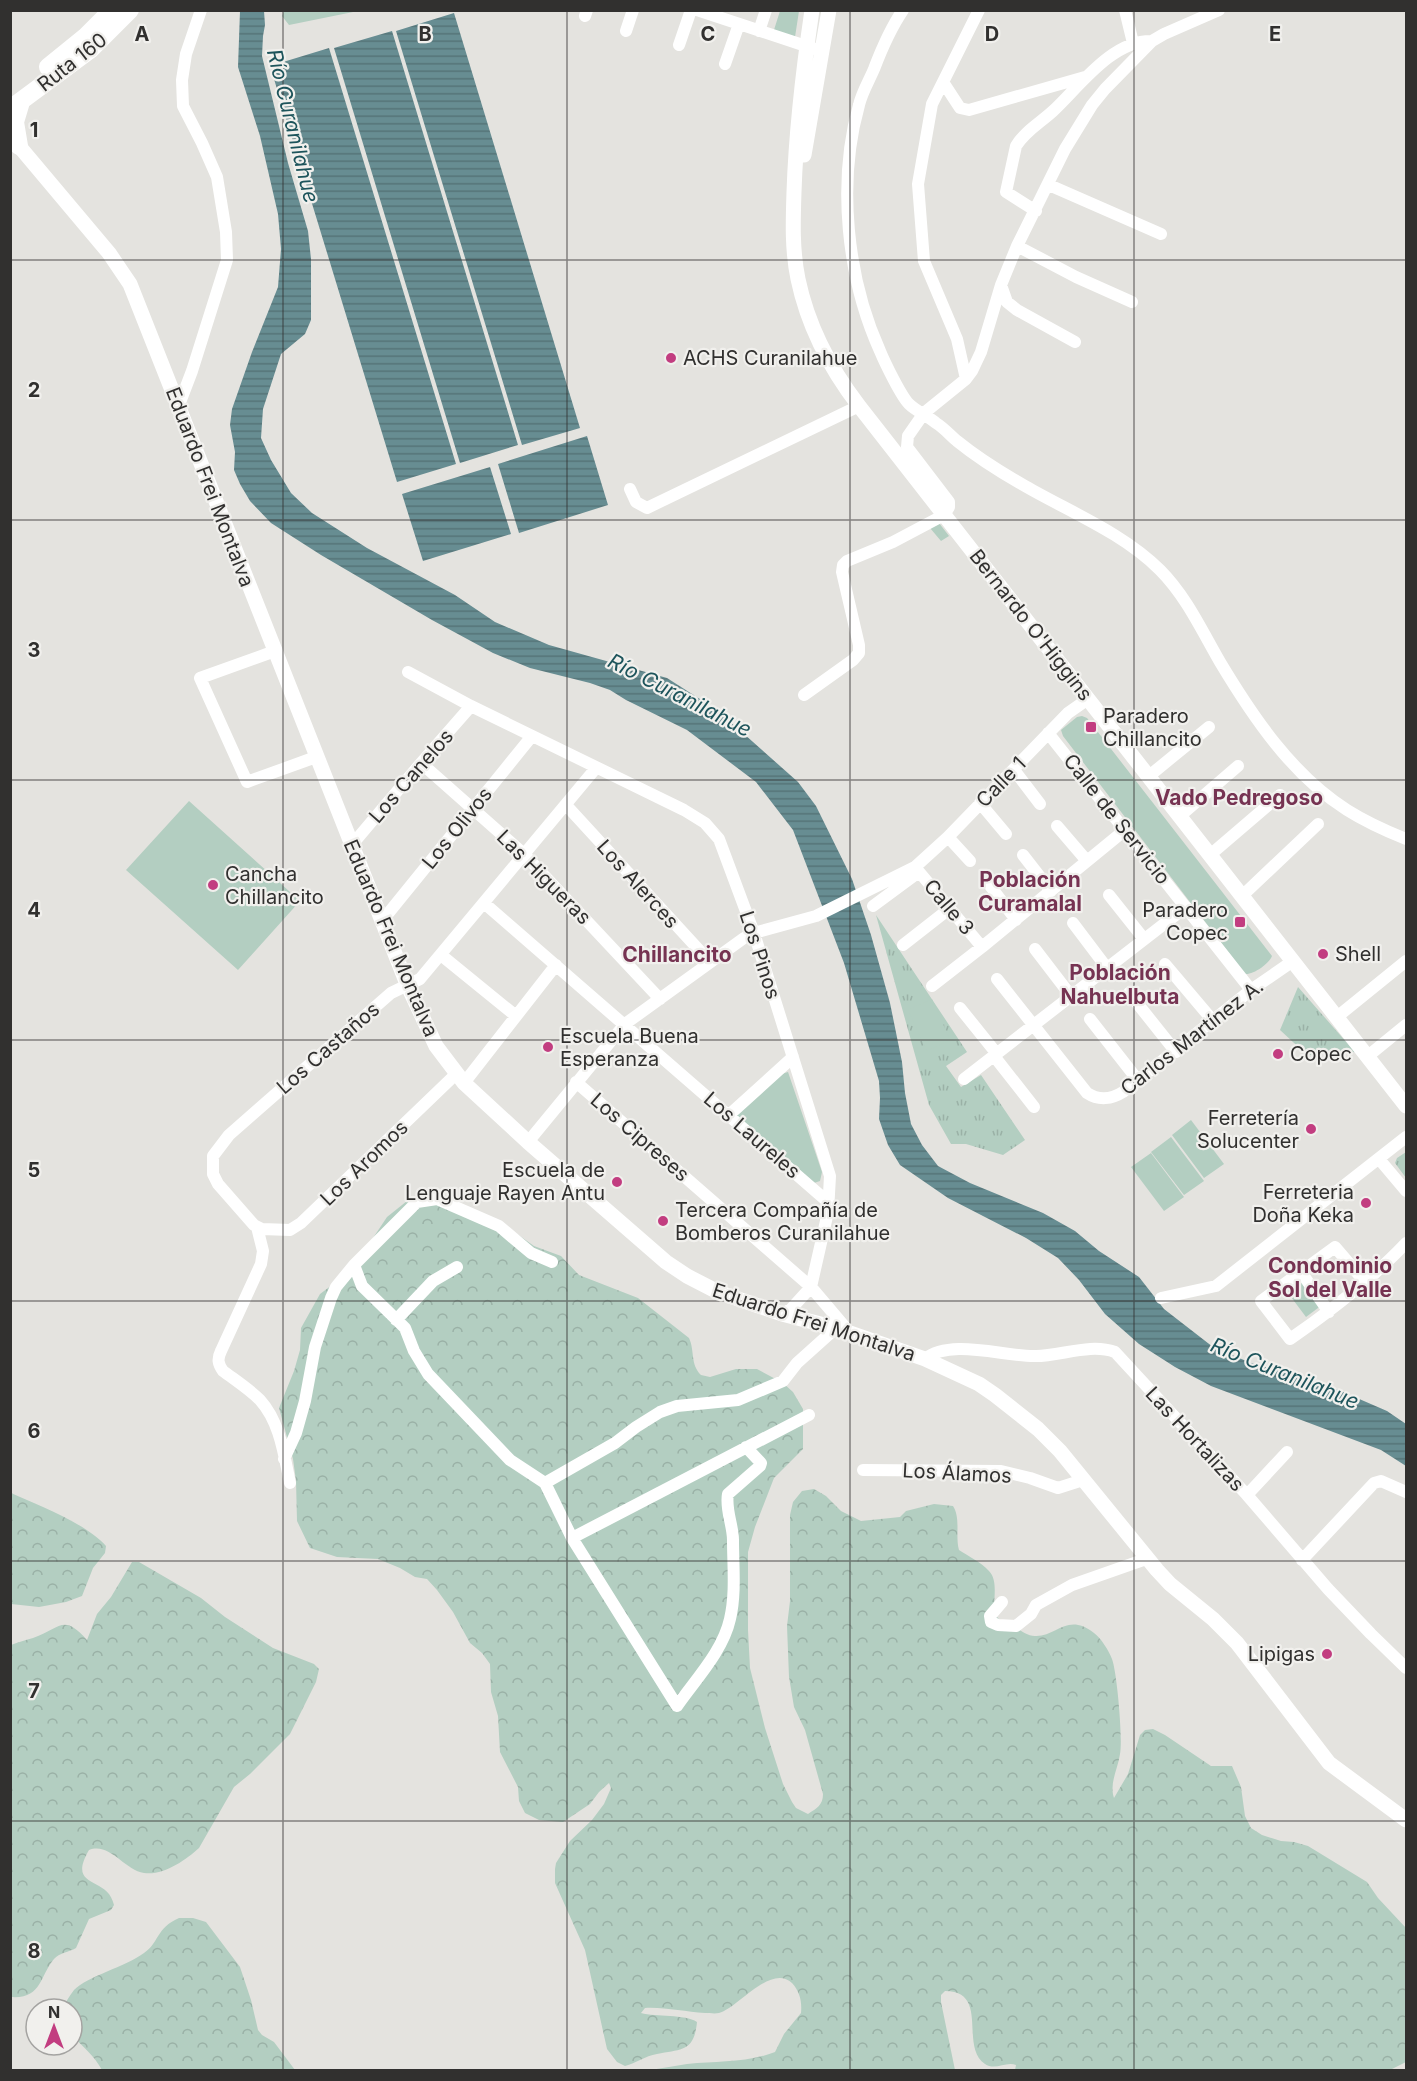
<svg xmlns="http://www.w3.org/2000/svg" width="1417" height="2081" font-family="Inter,sans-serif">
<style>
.grass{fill:url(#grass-tufts)}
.forest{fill:url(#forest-crowns)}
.green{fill:#b3cec1}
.water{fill:url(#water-rules)}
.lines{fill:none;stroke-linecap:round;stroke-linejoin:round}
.minor{stroke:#fff;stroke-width:12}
.major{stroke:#fff;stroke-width:15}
.highway{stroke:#fff;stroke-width:18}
.grid{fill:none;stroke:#31302f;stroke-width:1.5;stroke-opacity:0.55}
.poi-dot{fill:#c23d80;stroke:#f1f0ed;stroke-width:2}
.labels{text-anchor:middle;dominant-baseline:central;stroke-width:4.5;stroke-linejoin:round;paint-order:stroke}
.street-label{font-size:20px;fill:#31302f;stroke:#f1f0ed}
.poi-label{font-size:20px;fill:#31302f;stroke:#f1f0ed;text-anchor:start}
.water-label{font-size:21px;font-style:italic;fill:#1d545b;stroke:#f1f0ed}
.neighbourhood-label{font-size:21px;font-weight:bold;fill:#763352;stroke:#f1f0ed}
.grid-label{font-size:20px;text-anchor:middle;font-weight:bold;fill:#31302f;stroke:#f1f0ed;stroke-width:4.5;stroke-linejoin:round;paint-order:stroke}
</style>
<defs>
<pattern id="grass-tufts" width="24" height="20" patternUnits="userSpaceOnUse" patternTransform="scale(1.5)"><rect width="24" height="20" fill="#b3cec1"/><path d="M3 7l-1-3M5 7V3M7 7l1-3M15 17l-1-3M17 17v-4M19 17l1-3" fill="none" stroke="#9ab1a6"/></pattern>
<pattern id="forest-crowns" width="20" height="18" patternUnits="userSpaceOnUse" patternTransform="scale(1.5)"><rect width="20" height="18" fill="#b3cec1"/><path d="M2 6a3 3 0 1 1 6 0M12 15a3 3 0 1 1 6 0" fill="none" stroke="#9ab1a6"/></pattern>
<pattern id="water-rules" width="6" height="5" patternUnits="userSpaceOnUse" patternTransform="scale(1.5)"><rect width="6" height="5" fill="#678d92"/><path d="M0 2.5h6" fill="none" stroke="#557478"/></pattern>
</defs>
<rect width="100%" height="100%" fill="#e4e3df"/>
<path class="grass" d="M876 915 967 1052 946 1066 961 1087 981 1075 1025 1140 1003 1155 966 1144H951L929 1105Z
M1298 987 1355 1052 1307 1055 1280 1030Z
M1406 1152V1178L1395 1163 1397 1158Z"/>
<path class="forest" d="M419 1195 439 1197 506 1226 534 1246 561 1256 579 1275 638 1298 689 1338C695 1351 690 1364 701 1375L710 1377 736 1369H757L783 1383 793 1392 803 1409V1449L774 1478 755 1527 748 1552V1630L750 1668 765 1728 783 1784 792 1802 796 1808 808 1814C817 1808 823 1805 823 1794L805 1730 794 1707 789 1677 787 1626 790 1601V1515L793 1502 802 1491 814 1489 826 1496 841 1511 861 1521 900 1517 906 1511 934 1504 953 1506C961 1518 955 1536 959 1550 968 1556 981 1562 989 1571 1001 1583 989 1609 998 1618 1002 1622 1009 1624 1014 1627 1021 1630 1027 1636 1035 1636 1057 1637 1067 1612 1094 1633 1101 1638 1109 1651 1112 1659 1117 1672 1123 1740 1120 1754 1118 1769 1109 1783 1114 1798L1128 1774 1140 1735 1145 1730 1153 1729 1165 1735 1211 1766H1232L1241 1787 1245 1816 1251 1828 1262 1835 1281 1841 1294 1842 1308 1846 1367 1882 1378 1898 1406 1928V2062L1390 2070H1015L1016 2065C1006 2061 995 2071 985 2064 959 2047 990 1991 945 1991L941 1995V2002L955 2070H650C663 2068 675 2066 687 2064 718 2061 746 2063 775 2052L784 2034 801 2013C802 2001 800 1992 792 1983 771 1963 738 2008 719 2013 715 2014 709 2013 705 2013 685 2012 665 2007 645 2008L641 2013C656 2017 685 2014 697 2022 694 2052 682 2049 657 2054 645 2056 636 2063 625 2066L617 2062 607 2049 585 1950 555 1883V1869L556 1863 570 1841 592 1820 604 1804 611 1788 609 1783 599 1792 590 1804 563 1822 539 1820 525 1813 519 1801 518 1787 500 1752 498 1716 491 1692 490 1664 482 1653 470 1643 453 1612 437 1590 427 1579 415 1577 400 1568 378 1559 337 1557 310 1548 297 1521 296 1481 293 1459 279 1408 294 1371 300 1350 301 1328 320 1294 336 1282 365 1250 387 1217 407 1201Z
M11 1493C38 1505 87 1524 106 1546L105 1553 93 1568 82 1596 66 1602 39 1607 11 1604Z
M132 1562H139L201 1598 225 1617 273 1648 314 1664 319 1669 316 1682 290 1734 250 1774 234 1787 199 1848C186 1860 163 1876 144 1873 124 1870 110 1842 89 1850 66 1890 108 1875 114 1905L111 1910 89 1919 76 1948C69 1952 59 1953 54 1959 39 1977 42 1999 11 1997V1645C18 1642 26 1640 33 1638 61 1628 63 1613 87 1640L97 1614 111 1597Z
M179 1918H193L206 1922 240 1967 251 2000 258 2030 262 2035 274 2042 295 2070H102C94 2056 84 2047 72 2036V2009H61C66 2003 69 1996 74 1990 88 1976 125 1967 144 1953 159 1943 156 1928 179 1918Z"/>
<path class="green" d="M284 11V10L358 11 289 25 282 16Z
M780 11H799L795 37 773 33Z
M939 523 949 536 941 541 930 528Z
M1082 716 1087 718 1272 956C1269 964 1253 975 1245 974L1063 736 1061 730 1077 717Z
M189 801 300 901 238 970 126 870Z
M932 999 950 1040 927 1051 908 1010Z
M788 1072 822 1172 820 1181 814 1183 736 1115 778 1075Z
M1191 1120 1224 1164 1204 1178 1172 1135Z
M1171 1137 1204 1181 1184 1195 1151 1152Z
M1151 1153 1184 1197 1164 1211 1131 1167Z
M1301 1277 1322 1305 1306 1317 1285 1289Z"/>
<path class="water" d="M240 11H264L265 25 263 36 262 56 288 163 308 231 311 259V320L305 334 281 354 263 409 261 438 271 460 291 493 312 513 367 548 455 595 495 622 549 645 667 678 717 710 798 782 816 806 852 879 871 935 890 1003 902 1062 905 1093 911 1124 922 1145 938 1166 970 1183 1043 1213 1075 1231 1099 1251 1139 1277 1164 1309 1213 1347 1251 1363 1320 1382 1387 1411 1406 1424V1466L1381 1450 1211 1386 1175 1367 1139 1344 1105 1314 1079 1280 1058 1258 1026 1238 948 1198 900 1165 888 1145 879 1119 880 1098 879 1081 844 963 793 830 756 782 687 730 626 700 610 690 590 683 530 668 493 653 432 620 321 555 271 523 250 501 240 484 234 470 235 452 230 425 232 409 252 352 278 287 281 249 278 214 260 136 238 67Z
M454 13 580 428 522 445 396 31Z
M392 31 518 445 460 463 334 48Z
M329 48 456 464 397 482 270 66Z
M587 436 608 505 519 533 498 464Z
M490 467 511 534 423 561 402 494Z"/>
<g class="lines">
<path class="minor" d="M697 10 815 49
M903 10C890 29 882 48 874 69 869 81 862 92 859 105 837 183 847 278 880 351 885 363 901 396 909 404 916 411 928 416 936 423 944 428 950 435 957 441 978 458 1002 473 1025 486 1070 512 1123 533 1160 570 1186 596 1202 631 1220 662 1253 717 1292 775 1347 810 1366 822 1386 831 1406 839
M1125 10 1133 43
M585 16 587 10
M626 31 633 10
M759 31 766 10
M679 45 691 10
M725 64 739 24
M943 82 960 108 969 110 1085 77
M1049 185 1161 234
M1036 211 1006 192 1016 146C1025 131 1040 123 1053 111 1079 87 1112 40 1152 41
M1017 246 1076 277 1132 302
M1001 285 1007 302 1017 310 1075 342
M966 379 957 339 924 261 918 184 932 104 979 10
M179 405 192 371 227 260 226 232 217 177 202 143 183 106 182 80 186 54 201 10
M630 489 636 502 647 508 859 406
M275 651 200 678 247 782 316 757
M408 672 471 706 684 810 705 823 719 839 754 933 830 1176 828 1212 811 1287
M804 695 853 660 859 653V645L842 572 843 565 847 561 893 542 944 515 949 507V502L907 447 908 436 924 413 966 379 972 371 981 352 1001 285 1017 246 1065 149 1092 105 1105 89 1152 41 1164 34 1219 10
M1048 733 1251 990
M421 763 525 855 660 999
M1014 770 1040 804
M1149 776 1209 727
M980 803 1006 834
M566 805 710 962
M1180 816 1238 766
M1057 826 1087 861
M948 837 970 861
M351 846 421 763 471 706
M1023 855 1051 891
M1210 855 1280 795
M915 867 982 947
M988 883 1016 920
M1109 895 1144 939
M1242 896 1318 824
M484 903 828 1202
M873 906 919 872
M382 921 532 736
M1073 923 1107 968
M903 945 949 909
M1035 949 1071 996
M441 955 516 1016
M1165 964 1214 1022
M997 979 1087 1093C1099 1101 1112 1099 1123 1092L1251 990 1293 961
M932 986 982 947 1125 830
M1129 993 1176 1052
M960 1008 997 1054
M1337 1017 1406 961
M1090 1019 1137 1079
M994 1056 1034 1107
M1368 1056 1406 1025
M456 1074 301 1223 290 1230 262 1229 254 1225 218 1184 213 1174V1156L229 1135 391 993 420 979 596 768
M964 1079 1186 907
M576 1082 811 1287 850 1333
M464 1083 556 965
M729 1115 793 1057
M528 1142 625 1024 744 938 754 933 816 916 915 867 948 837 1068 713 1088 699
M1379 1159 1406 1191
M257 1227 263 1251 261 1264 221 1351C217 1359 218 1364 223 1371 235 1380 249 1389 260 1400 280 1422 284 1455 290 1483
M354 1265 362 1286 405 1328 414 1351 428 1374 510 1460 545 1483 572 1538 677 1706C695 1680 723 1651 730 1619 736 1594 733 1566 733 1540 733 1525 725 1509 728 1494L760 1466 761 1463 746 1447
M1301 1272 1329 1312
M1366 1283 1335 1247 1261 1301 1290 1339C1332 1310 1371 1280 1406 1243
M1161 1298 1216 1286 1406 1137
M782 1314 791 1309 811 1287
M396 1320 433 1281 457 1267
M925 1359C951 1338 1004 1357 1036 1356 1061 1356 1090 1343 1115 1352L1247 1495 1328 1589 1371 1634 1406 1668
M284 1459 296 1433 305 1401 315 1347 331 1298 336 1287 354 1265 417 1202 437 1199 499 1226 531 1253 552 1262
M863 1470 1001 1471 1030 1478 1058 1488 1083 1480
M545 1483 615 1443 636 1427 660 1412 677 1406 738 1400 783 1381 797 1363 836 1328
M1247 1495 1287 1452
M572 1538 809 1415
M1302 1560 1374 1483 1381 1481 1406 1492
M1002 1602 990 1616 991 1622 998 1625 1016 1626 1031 1614 1036 1605 1072 1585 1146 1559"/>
<path class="major" d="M812 10C803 71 796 131 794 192 793 222 792 250 798 279 808 327 829 367 859 406L1406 1106
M19 146 109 253 130 284 407 984 436 1046 464 1083 528 1142 666 1262 687 1276 718 1292 782 1314 836 1328 925 1359 979 1384 995 1395 1038 1429 1060 1451 1157 1570 1170 1584 1213 1619 1237 1643 1329 1763 1406 1820
M804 155 829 10"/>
<path class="highway" d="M48 67 85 37 112 10
M10 109 91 49 130 10
M19 146 15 122 21 102"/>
</g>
<path class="grid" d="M283 10V2070M567 10V2070M850 10V2070M1134 10V2070M10 260H1406M10 520H1406M10 780H1406M10 1040H1406M10 1301H1406M10 1561H1406M10 1821H1406"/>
<g class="poi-dot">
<circle cx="671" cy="358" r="6"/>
<rect x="1085" y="721" width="12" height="12" rx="3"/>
<circle cx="213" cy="885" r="6"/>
<rect x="1234" y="916" width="12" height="12" rx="3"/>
<circle cx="1323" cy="954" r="6"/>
<circle cx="548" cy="1047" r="6"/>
<circle cx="1278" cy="1054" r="6"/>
<circle cx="1311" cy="1129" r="6"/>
<circle cx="617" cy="1182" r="6"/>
<circle cx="1366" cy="1203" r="6"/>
<circle cx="663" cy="1221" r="6"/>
<circle cx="1327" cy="1654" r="6"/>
</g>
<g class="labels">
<g class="street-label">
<text transform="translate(72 62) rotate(-38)">Ruta 160</text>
<text transform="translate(210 487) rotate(69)">Eduardo Frei Montalva</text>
<text transform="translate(1031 625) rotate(52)">Bernardo O'Higgins</text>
<text transform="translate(411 776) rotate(-49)">Los Canelos</text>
<text transform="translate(1001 782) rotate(-46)">Calle 1</text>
<text transform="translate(1117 819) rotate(52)">Calle de Servicio</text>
<text transform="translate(457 828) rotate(-51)">Los Olivos</text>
<text transform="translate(544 877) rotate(45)">Las Higueras</text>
<text transform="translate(638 884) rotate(48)">Los Alerces</text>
<text transform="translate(949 907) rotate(50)">Calle 3</text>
<text transform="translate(391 938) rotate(67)">Eduardo Frei Montalva</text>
<text transform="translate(760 955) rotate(72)">Los Pinos</text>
<text transform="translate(1192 1037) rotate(-38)">Carlos Martínez A.</text>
<text transform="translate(328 1048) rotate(-41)">Los Castaños</text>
<text transform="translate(752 1135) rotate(41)">Los Laureles</text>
<text transform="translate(640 1137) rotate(41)">Los Cipreses</text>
<text transform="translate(364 1163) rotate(-44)">Los Aromos</text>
<text transform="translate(814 1322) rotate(18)">Eduardo Frei Montalva</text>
<text transform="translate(1195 1439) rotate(47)">Las Hortalizas</text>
<text transform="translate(957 1473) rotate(3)">Los Álamos</text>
</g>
<g class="poi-label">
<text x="683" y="358">ACHS Curanilahue</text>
<text x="1103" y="716">Paradero<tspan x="1103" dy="23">Chillancito</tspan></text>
<text x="225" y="874">Cancha<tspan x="225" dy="23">Chillancito</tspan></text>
<text x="1228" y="910" text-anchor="end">Paradero<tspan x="1228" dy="23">Copec</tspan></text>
<text x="1335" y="954">Shell</text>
<text x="560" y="1036">Escuela Buena<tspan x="560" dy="23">Esperanza</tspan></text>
<text x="1290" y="1054">Copec</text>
<text x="1299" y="1118" text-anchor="end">Ferretería<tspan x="1299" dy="23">Solucenter</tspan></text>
<text x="605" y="1170" text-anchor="end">Escuela de<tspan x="605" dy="23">Lenguaje Rayen Antu</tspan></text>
<text x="1354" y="1192" text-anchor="end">Ferreteria<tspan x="1354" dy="23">Doña Keka</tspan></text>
<text x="675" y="1210">Tercera Compañía de<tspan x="675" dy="23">Bomberos Curanilahue</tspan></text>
<text x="1315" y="1654" text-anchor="end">Lipigas</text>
</g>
<g class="water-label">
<text transform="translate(293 126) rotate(76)">Río Curanilahue</text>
<text transform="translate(680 695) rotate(27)">Río Curanilahue</text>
<text transform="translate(1285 1373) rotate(22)">Río Curanilahue</text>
</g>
<g class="neighbourhood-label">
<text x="1239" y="797">Vado Pedregoso</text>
<text x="1030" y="879">Población<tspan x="1030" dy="24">Curamalal</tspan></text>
<text x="677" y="954">Chillancito</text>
<text x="1120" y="972">Población<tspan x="1120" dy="24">Nahuelbuta</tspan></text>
<text x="1330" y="1265">Condominio<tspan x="1330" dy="24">Sol del Valle</tspan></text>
</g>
</g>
<g class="grid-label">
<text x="142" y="41">A</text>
<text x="425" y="41">B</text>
<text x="708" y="41">C</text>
<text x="992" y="41">D</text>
<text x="1275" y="41">E</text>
<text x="34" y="137">1</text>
<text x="34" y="397">2</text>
<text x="34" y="657">3</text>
<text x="34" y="917">4</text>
<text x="34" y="1177">5</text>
<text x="34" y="1438">6</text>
<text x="34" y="1698">7</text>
<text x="34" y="1958">8</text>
</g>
<rect width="1417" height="2081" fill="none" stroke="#31302f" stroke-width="24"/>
<g transform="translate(54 2027)"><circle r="28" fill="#f1f0ed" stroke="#a4a3a1" stroke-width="1.5"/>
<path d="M0-4.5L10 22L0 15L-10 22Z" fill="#c23d80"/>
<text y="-9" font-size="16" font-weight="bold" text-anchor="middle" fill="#31302f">N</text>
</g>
</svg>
